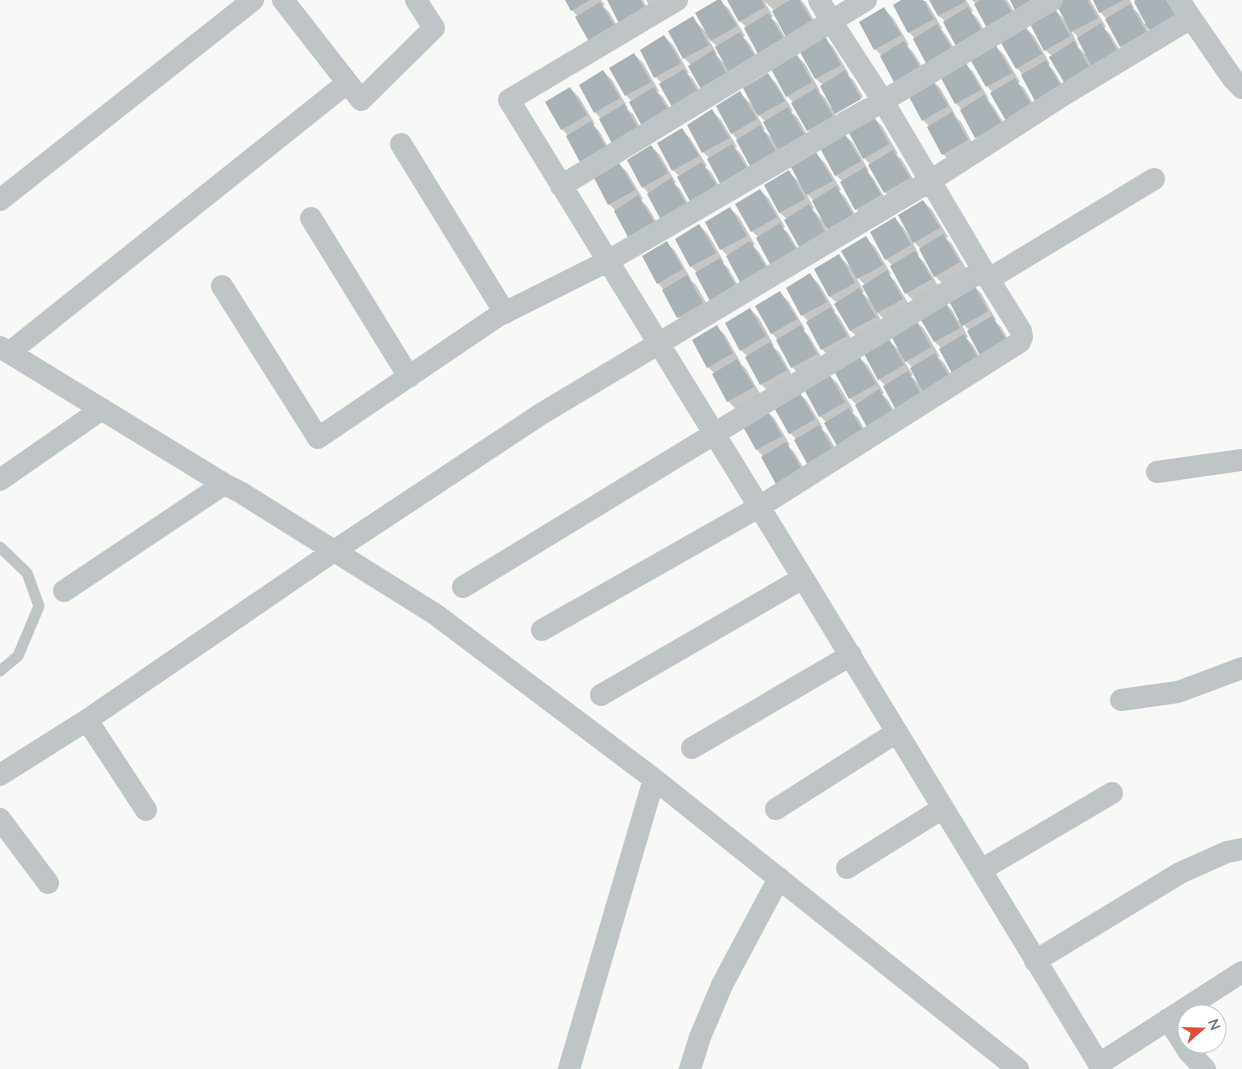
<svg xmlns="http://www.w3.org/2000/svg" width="1242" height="1069" font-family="Lato,sans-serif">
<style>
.shadow{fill:#0003;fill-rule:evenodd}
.building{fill:#a8b1b6}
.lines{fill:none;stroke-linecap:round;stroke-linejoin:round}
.lane{stroke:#bfc4c7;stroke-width:11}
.street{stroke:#bfc4c7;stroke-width:22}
</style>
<rect width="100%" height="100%" fill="#f8f8f6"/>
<path class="shadow" d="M566 0H601L605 5 603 6 609 12 625 39 578 17 572 10Z
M608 0H643L655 22Z
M646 0H682L650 7Z
M719 0 729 9 745 36 743 37 749 43 765 70 741 84 691 65 684 58 692 18 705 31ZM708 38 718 47 725 64 716 55 717 54Z
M728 0H801L806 6 815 22 775 11 764 1 773 16 771 18 777 23 793 51 747 28 740 21Z
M903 0 926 1 942 28 941 29 946 35 963 63H964L973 72 989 99 988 100 993 106 1010 133 985 146 976 137 962 110 956 103 941 77 915 39 909 32Z
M931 0H966L973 11 971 12 977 18 994 47 995 46 1004 55 1020 82 1018 83 1024 88 1040 116 993 93 987 86 972 60 946 22 939 16Z
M972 0H1007L1024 28 1025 27 1034 36 1050 64 1048 65 1054 71 1070 98 1023 75 1017 68 1002 42 976 4Z
M1011 0 1054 9 1066 21 1063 0H1090L1106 27 1104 28 1110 34 1126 61 1091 64 1099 79 1052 56 1045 50 1030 23ZM1071 30 1079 38 1086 55 1077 46 1078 45Z
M1094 0H1130L1134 8H1133L1139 14 1144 24 1146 23 1134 0H1168L1183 25 1159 38 1146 26 1154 42 1130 55 1121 46 1107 19 1100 12Z
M884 9 893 18 909 45 907 46 913 52 930 80 931 79 940 88 956 116H955L961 122 976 150 952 163 943 154 930 127 923 120 909 93 882 56 875 49Z
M664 36 673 45 689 73H687L693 79 709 107 662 84 656 77Z
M824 38 833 47 849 74 848 75 854 81 863 97 837 111V114L864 99 870 108 845 122 833 110 841 125 817 139 808 130 794 103 787 96 796 55 805 64 820 91 819 92 825 98 831 108 833 107 823 85 816 79 801 52Z
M634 54 643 63 659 91 657 92 663 97 679 125 632 102 626 95Z
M603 71 612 80 628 108 627 109 633 114 648 142 601 119 595 112Z
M767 74 776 83 793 111 791 112 797 117 813 145 777 147V148L786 163 738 140 732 133 740 93 753 106ZM757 113 766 122 773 139 763 130 765 129 756 114Z
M570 88 579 97 595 124 593 125 599 131 615 159 568 136 562 129Z
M712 111 721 120 737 147 735 148 741 154 757 181 710 159 703 152Z
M873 117 882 126 898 154H896L902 160 918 187 894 201 885 192 871 165 864 158Z
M681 129 690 138 707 166 705 167 711 172 727 200 680 177 673 170Z
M844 134 853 143 869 171 867 172 873 178 889 205 865 218 856 209 843 182 836 175Z
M651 146 660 155 676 183H674L680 189 689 205 649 194 643 187Z
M816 154 825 163 841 190 839 191 845 197 861 224 837 238 825 226V227L834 242 787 219 780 213 766 186 789 172 801 184ZM806 193 814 201 822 220 812 209 814 208Z
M618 163 627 172 643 199 641 200 647 206 663 233 616 211 609 204Z
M760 190 769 199 785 227 783 228 789 234 805 261 759 238 752 231Z
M923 201 932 210 948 237 946 238 952 244 968 272 944 285 931 272H932L921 249 911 239 919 255 918 256 924 262 940 289 915 302 906 293 893 266 886 259 894 218 903 227 910 238 912 237Z
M730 208 739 217 755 245 753 246 759 252 775 279 728 256 721 249 707 222Z
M699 225 708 234 724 262 723 263 728 268 744 296 698 273 691 266Z
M866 238 875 247 891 274 889 275 895 281 911 308 887 322 876 311 884 326 860 340 851 331 836 304 837 303 830 297 816 270 839 256 852 269ZM855 275 865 285 872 302 862 293 864 292Z
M666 242 675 251 691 279H690L696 285 712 313 687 326 678 317 664 290 658 283Z
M810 275 819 284 835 311 834 312 839 317 855 345 831 358 822 349 809 322 802 315Z
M972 284 981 293 996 320 995 321 1001 327 1017 354H981L970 331 960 321 968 337 966 338 972 344 988 371 942 349 935 342 920 315 943 301 952 310 958 321 960 319Z
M780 293 789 302 805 329 803 330 809 336 825 363 801 376 792 367 778 340 772 333Z
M750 309 759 318 774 346 773 347 779 352 795 380 770 393 761 384 748 357 741 350 726 323Z
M915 320 924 329 940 357H938L944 363 960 391 935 404 886 386 879 379 887 339 901 352ZM903 359H904L913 368 920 385 911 376 913 375Z
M716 326 725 335 741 363H740L746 369 762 397 737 410 728 401 715 374 708 367Z
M859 357 868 366 884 393 882 394 888 400 904 428 857 405 850 398Z
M829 375 838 384 854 411 852 412 858 418 874 446 827 423 820 416Z
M798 392 807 401 823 428 822 429 828 435 843 462 797 440 790 433Z
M765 409 774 418 790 445 788 446 794 452 810 479 764 457 757 450Z"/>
<path class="building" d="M565 0H590L571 11Z
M607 0H640L647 12 621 27Z
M717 0H721L737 26 711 41 695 13Z
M727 0H761L765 7 739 22Z
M790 0H799L814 24 787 39 772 11Z
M901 0H923L934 19 908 33 893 5Z
M929 0H964L965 2 938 16Z
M981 0H1004L1015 18 989 32 974 4Z
M1010 0H1042L1017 14Z
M1063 0H1087L1098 18 1071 32 1056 4Z
M1093 0H1123L1099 13Z
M1137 0H1166L1175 15 1149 30 1134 2Z
M600 2 617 30 591 45 575 17Z
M1130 4 1146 32 1120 47 1105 19Z
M884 7 901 35 874 50 859 22Z
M968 7 985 36 958 50 943 22Z
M1054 7 1070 36 1044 51 1029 22Z
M768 13 785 41 759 56 744 28Z
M693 16 709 45 683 59 668 31Z
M1101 23 1118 52 1092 67 1077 38Z
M937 24 954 53 928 67 913 39Z
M1025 26 1042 54 1016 69 1000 41Z
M740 32 757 61 731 76 715 47Z
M664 35 681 63 654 78 640 50Z
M825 36 841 65 815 79 800 52Z
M904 41 921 69 895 84 880 56Z
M1074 41 1091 70 1065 84 1049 57Z
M995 44 1012 73 986 87 970 59Z
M713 50 730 79 703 93 688 66Z
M634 53 651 82 625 96 609 68Z
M796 53 812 82 786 97 771 69Z
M1046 60 1062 88 1036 103 1021 75Z
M965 61 981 90 955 104 940 76Z
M684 69 701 97 675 112 659 84Z
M603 70 620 98 594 113 579 85Z
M845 70 861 99 835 114 820 86Z
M768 73 785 101 758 116 743 88Z
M931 78 948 106 922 121 907 93Z
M1015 78 1032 106 1006 121 990 93Z
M570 87 587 115 561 130 545 102Z
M654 87 671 115 644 130 629 102Z
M816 88 833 116 807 131 791 103Z
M740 91 757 119 731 134 716 106Z
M984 95 1002 124 975 138 960 110Z
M624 104 640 132 614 147 599 119Z
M788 107 805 136 778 150 763 122Z
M712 109 729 138 702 153 687 125Z
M952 112 968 140 942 155 927 127Z
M873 115 889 144 863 159 848 131Z
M591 121 607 149 581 164 566 136Z
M760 125 777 153 751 168 736 140Z
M682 128 699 156 672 171 657 143Z
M844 133 861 161 835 176 820 148Z
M732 144 749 172 722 187 707 159Z
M651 145 668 173 642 188 627 160Z
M893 150 910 178 884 193 868 165Z
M816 152 833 181 806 195 791 167Z
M618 161 635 190 608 205 593 176Z
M702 162 719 190 692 205 677 177Z
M865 167 881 195 855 210 840 182Z
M789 170 805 199 779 213 764 185Z
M671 178 688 207 662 222 647 194Z
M836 186 853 215 827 229 812 201Z
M760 189 777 217 751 232 735 204Z
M638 195 655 224 629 239 614 211Z
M923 200 940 228 913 243 898 215Z
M809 204 826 233 799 247 784 220Z
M730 207 747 236 720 250 705 222Z
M895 217 911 245 885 260 870 232Z
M780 223 797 251 771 266 756 238Z
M699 224 716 253 690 267 675 239Z
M943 234 960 262 934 277 919 249Z
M866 236 883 265 857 279 841 251Z
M667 241 683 269 657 284 642 256Z
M750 241 767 269 741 284 726 256Z
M915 251 932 279 905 294 890 266Z
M839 254 855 283 829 297 814 269Z
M720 258 736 286 710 301 695 273Z
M887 270 903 299 877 313 862 286Z
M810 273 827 302 801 316 786 288Z
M687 275 703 303 677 318 662 290Z
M972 282 988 311 962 326 947 297Z
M859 288 876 317 850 331 834 304Z
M780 291 797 319 771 334 755 306Z
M943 299 960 328 934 342 918 315Z
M831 307 847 336 821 350 806 322Z
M750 308 766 336 740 351 725 323Z
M992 316 1009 345 982 359 967 331Z
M915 319 931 347 905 362 890 334Z
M717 325 733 353 707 368 692 340Z
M801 325 817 354 791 368 776 340Z
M964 334 980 362 954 377 939 349Z
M888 337 904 365 878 380 863 352Z
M770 342 787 370 760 385 745 357Z
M935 353 952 381 925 396 910 368Z
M859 356 876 384 849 399 834 371Z
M737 359 754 387 727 402 712 374Z
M908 371 924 400 898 414 883 386Z
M829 374 845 402 819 417 804 389Z
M879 389 896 418 870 433 855 405Z
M798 390 815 419 789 434 773 406Z
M765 407 782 436 756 450 741 423Z
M849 408 866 436 840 451 824 423Z
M819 425 835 453 809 467 794 440Z
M786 442 802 470 776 484 761 457Z"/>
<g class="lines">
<path class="lane" d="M0 547 27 573 39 606 18 656 0 671"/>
<path class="street" d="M283 0 361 100 434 28 416 0
M677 0 509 100 803 578 1102 1069
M1191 18 1233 79 1242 88
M401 144 505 313
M561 186 866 0
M0 200 253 0
M311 218 409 377
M989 279 1154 179
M222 286 318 438 498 316 608 261 883 101 1052 0
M0 347 224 484 240 492 435 614 654 779 1018 1069
M10 352 347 83
M1157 472 1242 460
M0 480 102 409
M463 587 983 270
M64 591 224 484
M542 630 759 507 1020 342 1022 337 1021 331 983 270 883 101 831 21 819 0
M601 695 803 578
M1121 700 1178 692 1242 668
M87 720 146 810
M692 748 851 655
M0 775 87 720 334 551 541 414 930 181 1065 94 1191 18 1179 0
M776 809 897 732
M0 819 48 883
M847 868 943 808
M981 870 1112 793
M1035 961 1180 873 1227 852 1242 849
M1168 1019 1189 1052 1205 1069
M1099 1064 1242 972
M569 1069 654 779
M690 1069 700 1037 722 985 779 878"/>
</g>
<g transform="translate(1202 1029) rotate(70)"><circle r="24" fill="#ffffff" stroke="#c1c8cc"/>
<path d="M0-4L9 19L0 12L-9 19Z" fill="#dc4f32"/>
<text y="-8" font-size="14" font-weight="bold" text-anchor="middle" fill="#64757f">N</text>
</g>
</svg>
